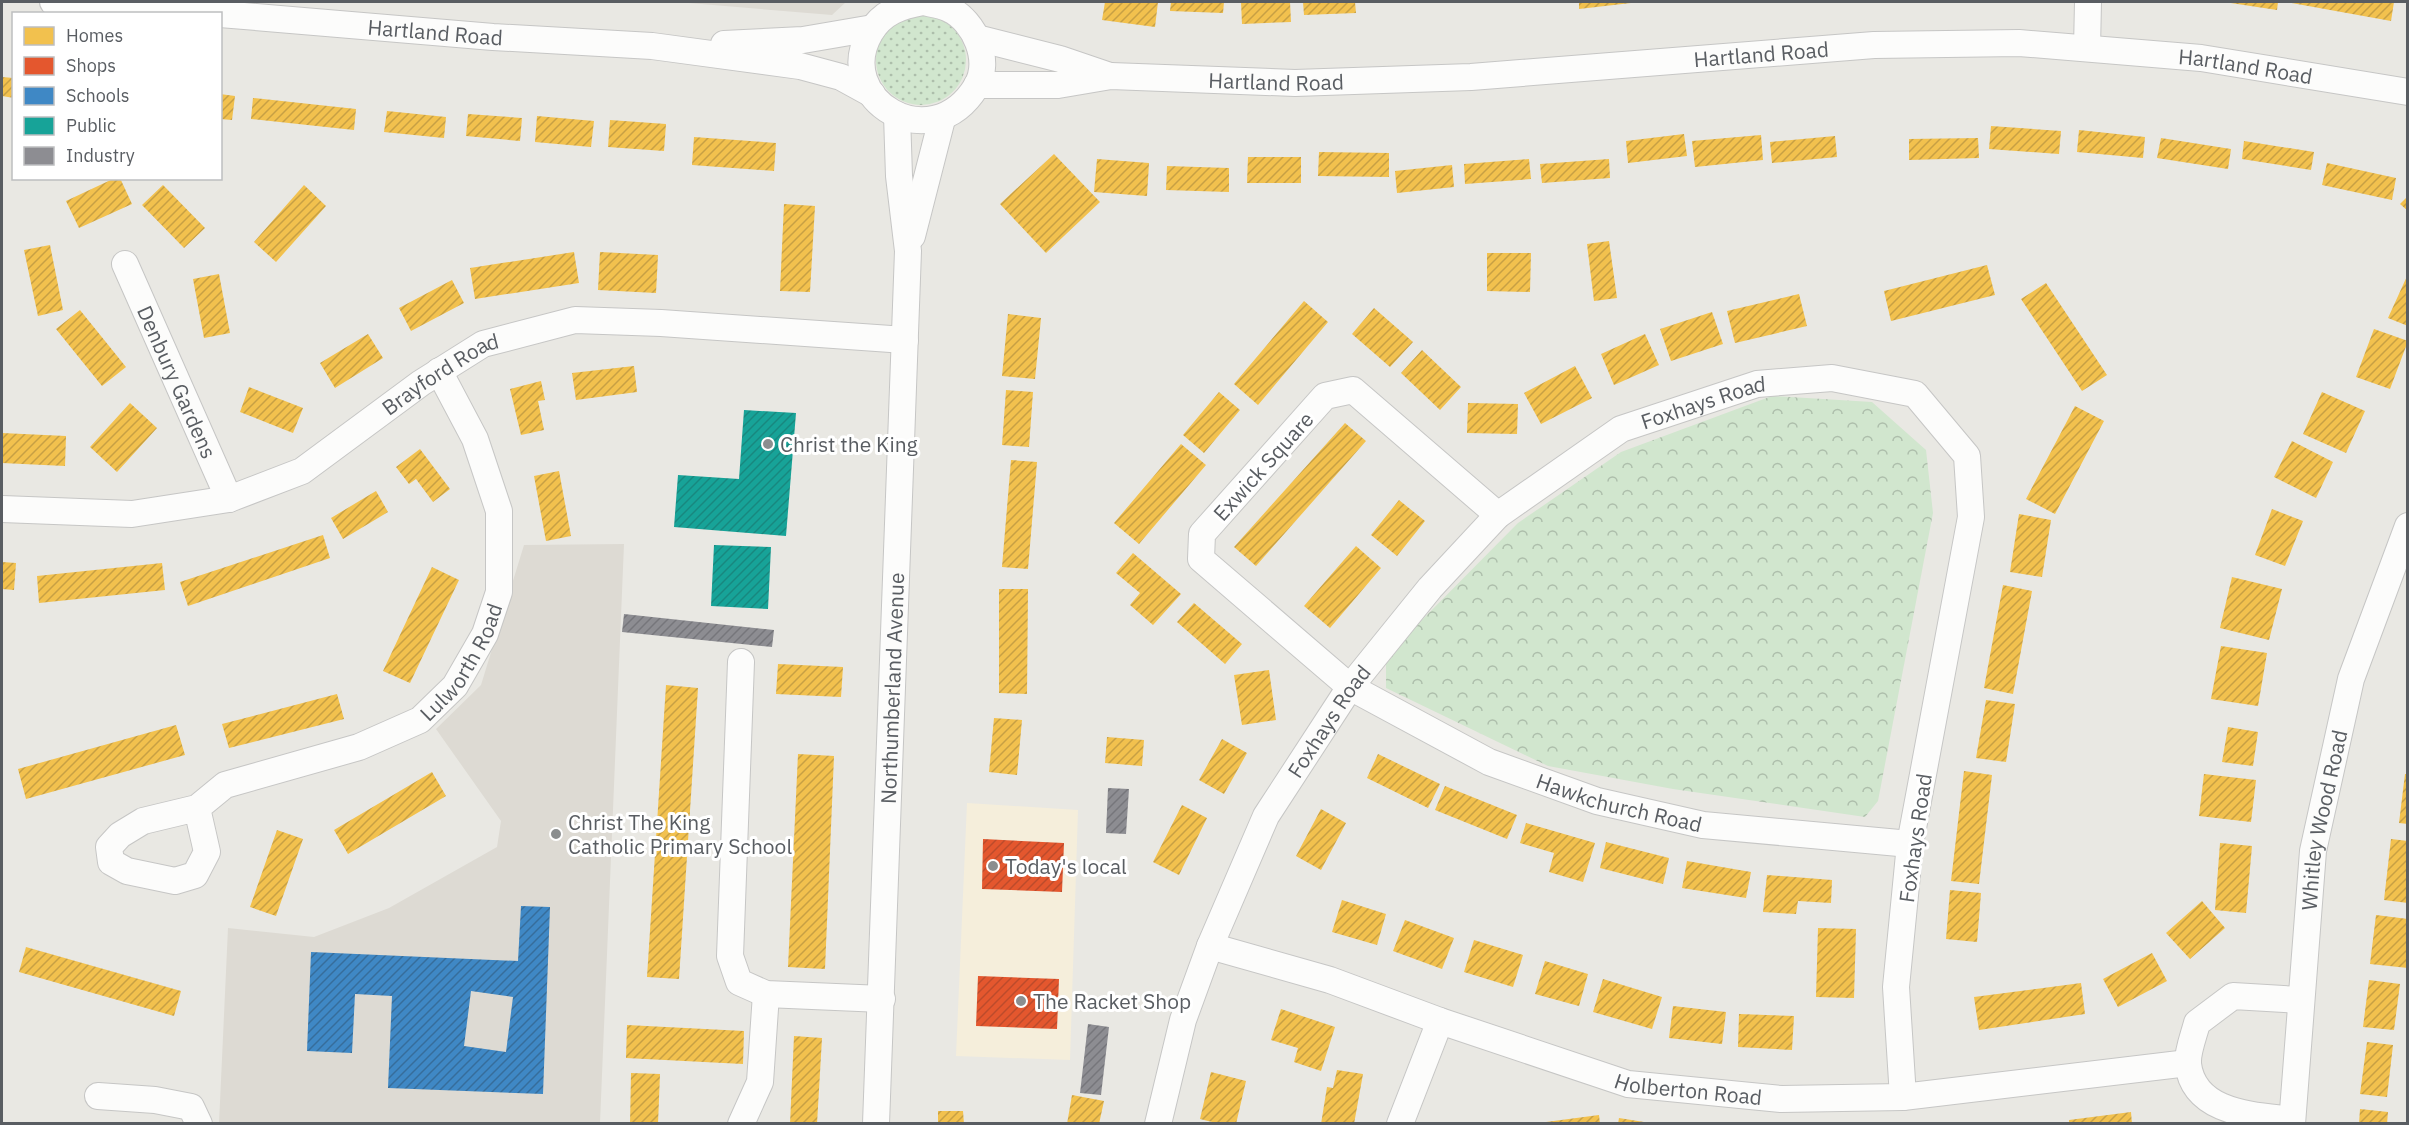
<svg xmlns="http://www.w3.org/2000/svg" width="2409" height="1125" font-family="'IBM Plex Sans',sans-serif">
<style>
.commercial{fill:#f5eedb}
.education{fill:#dddad3}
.grass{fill:url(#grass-dots)}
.park{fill:url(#park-crowns)}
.homes{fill:url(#homes-hatch)}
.shops{fill:url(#shops-hatch)}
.schools{fill:url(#schools-hatch);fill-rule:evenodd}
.public{fill:url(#public-hatch)}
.industry{fill:url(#industry-hatch)}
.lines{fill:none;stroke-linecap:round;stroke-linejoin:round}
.minor-casing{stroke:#c6c6c5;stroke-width:28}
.minor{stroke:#fcfcfb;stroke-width:26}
.poi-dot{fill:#8b8e8f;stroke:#fff;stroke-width:2}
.labels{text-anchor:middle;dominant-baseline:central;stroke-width:6;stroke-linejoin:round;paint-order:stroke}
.street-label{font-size:21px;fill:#595d62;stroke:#fff}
.poi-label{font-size:21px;fill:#595d62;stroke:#fff;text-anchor:start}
</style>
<defs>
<pattern id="grass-dots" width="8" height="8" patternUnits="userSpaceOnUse" patternTransform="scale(1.5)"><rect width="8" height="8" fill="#d1e6ce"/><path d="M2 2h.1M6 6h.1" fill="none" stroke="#adbeab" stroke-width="1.8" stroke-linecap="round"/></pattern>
<pattern id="park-crowns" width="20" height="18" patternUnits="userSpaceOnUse" patternTransform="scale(1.5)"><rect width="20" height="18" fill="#d1e6ce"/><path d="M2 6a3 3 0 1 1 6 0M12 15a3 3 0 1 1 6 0" fill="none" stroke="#adbeab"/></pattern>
<pattern id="homes-hatch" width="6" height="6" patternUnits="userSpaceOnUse" patternTransform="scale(1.5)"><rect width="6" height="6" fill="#f2c14e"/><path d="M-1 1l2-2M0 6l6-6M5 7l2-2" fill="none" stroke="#c7a044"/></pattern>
<pattern id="shops-hatch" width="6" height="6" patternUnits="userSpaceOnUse" patternTransform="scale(1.5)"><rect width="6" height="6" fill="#e4572e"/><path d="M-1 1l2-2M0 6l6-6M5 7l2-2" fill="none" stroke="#bc4b2b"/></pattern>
<pattern id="schools-hatch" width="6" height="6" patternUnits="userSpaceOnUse" patternTransform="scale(1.5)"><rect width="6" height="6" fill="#3f88c5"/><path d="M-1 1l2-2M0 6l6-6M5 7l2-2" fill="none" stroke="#366d9b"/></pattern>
<pattern id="public-hatch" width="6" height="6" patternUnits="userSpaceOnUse" patternTransform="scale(1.5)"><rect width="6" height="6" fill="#17a398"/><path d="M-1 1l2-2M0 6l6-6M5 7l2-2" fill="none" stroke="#18887f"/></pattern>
<pattern id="industry-hatch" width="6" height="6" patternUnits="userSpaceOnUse" patternTransform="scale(1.5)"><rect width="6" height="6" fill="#8d8d92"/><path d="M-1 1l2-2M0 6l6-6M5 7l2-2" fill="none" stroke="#76767b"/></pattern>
</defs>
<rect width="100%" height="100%" fill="#e9e8e3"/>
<path class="commercial" d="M967 803 1078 810 1070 1060 956 1056Z"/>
<path class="education" d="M677 2H846L832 15Z
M624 544 600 1123 219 1124 228 928 314 937 389 908 497 847 501 821 436 729 481 685 524 545Z"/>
<path class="grass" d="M876 60a45 45 0 1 1 90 0a45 45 0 1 1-90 0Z"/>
<path class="park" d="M1772 396 1872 402 1926 450 1933 513 1878 801 1865 817 1673 789 1548 766 1386 688V660L1413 629 1518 523 1621 452Z"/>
<path class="homes" d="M1105 2H1158L1155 27 1102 20Z
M1171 2H1224L1223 13 1170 11Z
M1241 2H1290L1291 22 1242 24Z
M1303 2H1355L1356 13 1304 15Z
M1579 2H1631V3L1579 9Z
M2224 2H2278L2277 10Z
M2286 2H2394L2391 21Z
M2 77 14 78V98L2 96Z
M220 94 235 96 232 120 220 119Z
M253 98 356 109 354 130 251 119Z
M387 111 446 117 444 138 384 132Z
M468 114 522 118 520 141 466 136Z
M537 116 594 121 591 147 535 142Z
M610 120 666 124 664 151 608 147Z
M1991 126 2061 131 2059 154 1989 149Z
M2079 130 2145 137 2143 158 2077 152Z
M1684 134 1687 156 1628 163 1626 141Z
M1761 135 1763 160 1695 167 1692 141Z
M1835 136 1837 157 1772 163 1770 142Z
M694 137 776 143 774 171 692 165Z
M1978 138 1979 158 1909 160V139Z
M2161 138 2231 149 2228 169 2157 158Z
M2244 141 2314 152 2311 170 2242 159Z
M1319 152 1389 153V177L1318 176Z
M1054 154 1100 202 1046 253 1000 204Z
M1248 157H1301V183H1247Z
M1097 159 1149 163 1147 196 1094 192Z
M1529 159 1531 179 1465 184 1464 164Z
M1609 159 1610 178 1542 183 1540 164Z
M2327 163 2396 178 2392 200 2322 185Z
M1452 165 1454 187 1397 193 1395 171Z
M1167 166 1229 168V192L1166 190Z
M115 178H120L132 204 79 228 66 201Z
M163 185 205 228 184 248 142 205Z
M304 185 326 206 276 262 254 242Z
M2408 196V211L2400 204Z
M784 204 815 206 810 292 780 291Z
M1609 241 1617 298 1594 301 1587 244Z
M50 245 63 310 38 316 24 250Z
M574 252 579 283 475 299 470 268Z
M600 252 658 255 656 293 598 290Z
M1487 253H1531L1530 292 1487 291Z
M1987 265 1995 295 1891 321 1884 291Z
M219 274 230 333 204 338 193 279Z
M2408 274V326L2388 318Z
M452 280 464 303 411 331 399 308Z
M2046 283 2107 375 2082 391 2021 299Z
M1799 294 1807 326 1735 343 1727 311Z
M1304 301 1328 322 1258 405 1234 384Z
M1374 308 1413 342 1390 367 1352 334Z
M80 310 126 367 102 386 56 329Z
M1712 312 1723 344 1671 361 1660 329Z
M1008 314 1041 318 1035 379 1002 376Z
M2374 329 2408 341 2390 389 2356 377Z
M368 334 383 358 335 388 320 363Z
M1645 334 1659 365 1614 385 1601 354Z
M1422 350 1461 387 1440 410 1401 373Z
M634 366 637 392 576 400 572 373Z
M1575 366 1592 398 1541 424 1524 393Z
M541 381 545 400 538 401 544 430 521 435 510 389Z
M249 387 303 408 293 433 240 412Z
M1006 390 1033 392 1029 447 1002 445Z
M1219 392 1240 410 1204 453 1183 435Z
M2322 392 2365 411 2346 453 2303 434Z
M130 403 157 428 117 472 90 447Z
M1468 403 1518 404 1517 434 1467 433Z
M2075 406 2104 421 2055 514 2026 499Z
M1345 423 1366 441 1256 566 1234 547Z
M2 433 66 436 65 466 2 463Z
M2292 441 2333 462 2316 498 2274 477Z
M1181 444 1206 465 1139 544 1114 523Z
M420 449 450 489 433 502 416 479 409 484 396 467Z
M1011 460 1037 462 1028 569 1002 567Z
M559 471 571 536 546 541 534 476Z
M376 491 388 512 343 539 331 518Z
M1399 500 1425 521 1397 556 1371 535Z
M2272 509 2303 521 2285 566 2255 555Z
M2019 514 2051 520 2042 577 2010 572Z
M323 535 330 558 188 606 180 582Z
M1356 546 1381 568 1330 628 1304 606Z
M1133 553 1181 594 1153 625 1130 605 1140 593 1116 573Z
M2 562 16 563 14 590 2 589Z
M162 563 165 590 39 603 37 576Z
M432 567 459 580 410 683 383 671Z
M2232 577 2282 589 2269 640 2220 628Z
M2003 585 2032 591 2013 694 1984 688Z
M999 589H1028L1027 694 999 693Z
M1194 603 1242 644 1225 664 1177 622Z
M2221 646 2267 653 2258 706 2211 699Z
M778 664 843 667 841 697 776 694Z
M1269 670 1276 720 1242 725 1234 675Z
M666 685 698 688 679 979 647 977Z
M337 694 344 719 229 748 222 724Z
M1986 700 2015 704 2006 762 1976 758Z
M994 718 1022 720 1017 775 989 772Z
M176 725 185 755 26 799 18 769Z
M2228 727 2258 732 2253 766 2222 762Z
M1107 737 1144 740 1142 766 1105 763Z
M1222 739 1247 753 1224 794 1199 780Z
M798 754 834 756 825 969 788 967Z
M1378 754 1440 784 1428 808 1367 778Z
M1964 771 1992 775 1979 884 1951 881Z
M432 772 446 796 348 854 334 830Z
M2204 774 2256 780 2251 822 2199 816Z
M2405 774H2408V824L2399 823Z
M1445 786 1517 815 1507 839 1435 810Z
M1182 805 1207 818 1179 875 1153 862Z
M1321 809 1346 823 1321 870 1296 856Z
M1526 823 1595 843 1583 882 1549 872 1554 853 1520 843Z
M277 830 303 839 276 916 250 907Z
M2391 839 2408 841V903L2384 900Z
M1606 842 1669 858 1663 884 1600 868Z
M2220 843 2252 846 2246 913 2215 910Z
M1687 861 1751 872 1746 898 1682 888Z
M1767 875 1832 880 1831 903 1798 901 1796 914 1763 912Z
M1950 890 1981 893 1977 942 1946 939Z
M1342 900 1386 914 1377 945 1332 932Z
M2202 901 2225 928 2190 959 2166 933Z
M2376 915 2408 919V968L2370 964Z
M1405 920 1454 938 1442 969 1393 951Z
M1818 928 1856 929 1854 998 1816 997Z
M1474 940 1523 955 1513 987 1464 972Z
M26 947 181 991 174 1016 19 972Z
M2152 953 2167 981 2118 1007 2103 979Z
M1545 961 1588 974 1579 1006 1535 994Z
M1603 979 1662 997 1652 1029 1593 1012Z
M2369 980 2400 984 2394 1030 2363 1027Z
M2081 983 2085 1014 1979 1030 1974 997Z
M1673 1006 1726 1012 1722 1044 1669 1038Z
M1281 1009 1335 1027 1321 1071 1294 1062 1298 1048 1271 1040Z
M1739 1014 1794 1016 1792 1050 1738 1047Z
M627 1025 744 1031 743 1064 626 1058Z
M794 1036 822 1038 817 1124H790Z
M2367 1042 2393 1045 2387 1097 2360 1094Z
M1337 1070 1363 1074 1354 1124H1321L1327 1087 1333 1088Z
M1211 1072 1246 1081 1236 1124H1220L1200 1119Z
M631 1073 660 1074 658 1124H630Z
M1072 1095 1104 1101 1099 1124H1067Z
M2360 1109 2388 1112 2387 1124H2359Z
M938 1111H963L964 1124H938Z
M2131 1112 2132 1124H2069V1120Z
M1599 1115 1600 1124H1546V1122Z
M1619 1118 1644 1122V1124H1618Z"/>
<path class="shops" d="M983 839 1064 843 1062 892 982 889Z
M978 976 1059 979 1057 1029 976 1026Z"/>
<path class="schools" d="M521 906 550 907 543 1094 388 1088 392 996 355 994 352 1053 307 1051 311 952 518 961ZM471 991 513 997 506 1052 464 1046Z"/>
<path class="public" d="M744 410 796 413 786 536 674 527 678 475 739 479Z
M714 545 771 547 768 609 711 606Z"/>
<path class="industry" d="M624 614 774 630 772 647 622 632Z
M1108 788 1129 789 1126 834 1106 833Z
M1088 1024 1109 1027 1101 1095 1080 1093Z"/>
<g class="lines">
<defs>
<g id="minor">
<path d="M53 2 217 14"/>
<path d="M923 2C931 4 942 5 949 9 975 21 992 61 976 87 931 160 832 99 870 33 882 12 901 6 923 2Z"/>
<path id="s1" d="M220 14 493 37 652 46 800 66 841 77 872 94"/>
<path d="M977 38 1060 59 1107 75"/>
<path d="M724 44 803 40 873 28"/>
<path d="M2087 48 2088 2"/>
<path id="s2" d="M977 85H1058L1111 76 1295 83 1471 77 1874 45 2019 43 2201 58 2408 92"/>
<path d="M912 236 942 119"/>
<path id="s3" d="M125 264 229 499"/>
<path id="s4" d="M2 509 132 514 229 499 302 471 421 383 483 344 575 320 661 323 905 340"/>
<path id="s5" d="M1498 515 1353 390 1325 396 1202 534 1201 559 1350 687 1489 762 1597 801 1703 825 1910 844"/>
<path d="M741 662 730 956 739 982 766 994 882 999"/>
<path id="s6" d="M197 808 207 852 195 875 175 881 127 871 111 862 109 847 120 835 143 821 197 808 225 785 359 747 420 720 455 686 485 634 499 592V511L475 439 439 371"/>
<path id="s7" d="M1210 946 1330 980 1440 1021 1628 1084 1781 1099 1903 1097 2188 1063"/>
<path d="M98 1096 155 1100 191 1107 199 1124"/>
<path d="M2292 1120C2254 1115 2194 1114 2188 1064 2187 1052 2194 1035 2197 1023L2233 996 2300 1000"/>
<path d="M741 1124 760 1082 766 994"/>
<path id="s8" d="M876 1124 908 251 899 176 897 115"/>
<path id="s9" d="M1158 1124 1183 1020 1210 946 1266 816 1350 687 1430 588 1498 515 1621 429 1757 384 1832 378 1915 394 1967 456 1971 517 1910 844 1896 987 1903 1097"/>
<path d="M1400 1124 1440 1021"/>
<path id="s10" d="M2292 1124 2313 851 2351 679 2408 526"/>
</g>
</defs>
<use href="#minor" class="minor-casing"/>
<use href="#minor" class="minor"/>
</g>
<g class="poi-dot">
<circle cx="768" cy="444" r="6"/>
<circle cx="556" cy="834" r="6"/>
<circle cx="993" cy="866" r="6"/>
<circle cx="1021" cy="1001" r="6"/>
</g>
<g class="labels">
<g class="street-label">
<text stroke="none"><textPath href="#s1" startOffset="216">Hartland Road</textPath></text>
<text stroke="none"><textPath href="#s2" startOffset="786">Hartland Road</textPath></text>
<text stroke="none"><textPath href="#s2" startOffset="1272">Hartland Road</textPath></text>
<text stroke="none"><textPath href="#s2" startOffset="300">Hartland Road</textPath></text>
<text stroke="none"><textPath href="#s4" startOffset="476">Brayford Road</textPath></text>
<text stroke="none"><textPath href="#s3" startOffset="129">Denbury Gardens</textPath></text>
<text stroke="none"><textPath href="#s9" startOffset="945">Foxhays Road</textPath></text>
<text transform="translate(1263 466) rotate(-48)">Exwick Square</text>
<text stroke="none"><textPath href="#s6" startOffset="588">Lulworth Road</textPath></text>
<text stroke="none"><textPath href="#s8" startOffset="436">Northumberland Avenue</textPath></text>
<text stroke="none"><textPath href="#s9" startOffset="441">Foxhays Road</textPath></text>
<text stroke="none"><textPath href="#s5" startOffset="921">Hawkchurch Road</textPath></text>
<text stroke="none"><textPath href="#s10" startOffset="306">Whitley Wood Road</textPath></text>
<text transform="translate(1915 838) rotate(-82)">Foxhays Road</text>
<text stroke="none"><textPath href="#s7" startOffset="501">Holberton Road</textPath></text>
</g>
<g class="poi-label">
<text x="780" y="444">Christ the King</text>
<text x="568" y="822">Christ The King<tspan x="568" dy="24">Catholic Primary School</tspan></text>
<text x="1005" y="866">Today's local</text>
<text x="1033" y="1001">The Racket Shop</text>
</g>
</g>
<rect width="2409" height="1125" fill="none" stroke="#595d62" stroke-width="6"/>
<rect x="12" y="12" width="210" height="168" fill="#ffffff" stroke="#bdbec0" stroke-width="1.5"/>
<rect x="24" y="27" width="30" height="18" fill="#f2c14e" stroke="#bdbec0" stroke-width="1.5"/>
<text x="66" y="42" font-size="18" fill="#595d62">Homes</text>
<rect x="24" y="57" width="30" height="18" fill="#e4572e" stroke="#bdbec0" stroke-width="1.5"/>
<text x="66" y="72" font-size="18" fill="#595d62">Shops</text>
<rect x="24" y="87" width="30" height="18" fill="#3f88c5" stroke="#bdbec0" stroke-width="1.5"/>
<text x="66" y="102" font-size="18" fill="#595d62">Schools</text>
<rect x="24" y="117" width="30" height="18" fill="#17a398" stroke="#bdbec0" stroke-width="1.5"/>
<text x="66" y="132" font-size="18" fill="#595d62">Public</text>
<rect x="24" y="147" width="30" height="18" fill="#8d8d92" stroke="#bdbec0" stroke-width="1.5"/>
<text x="66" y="162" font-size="18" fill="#595d62">Industry</text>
</svg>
